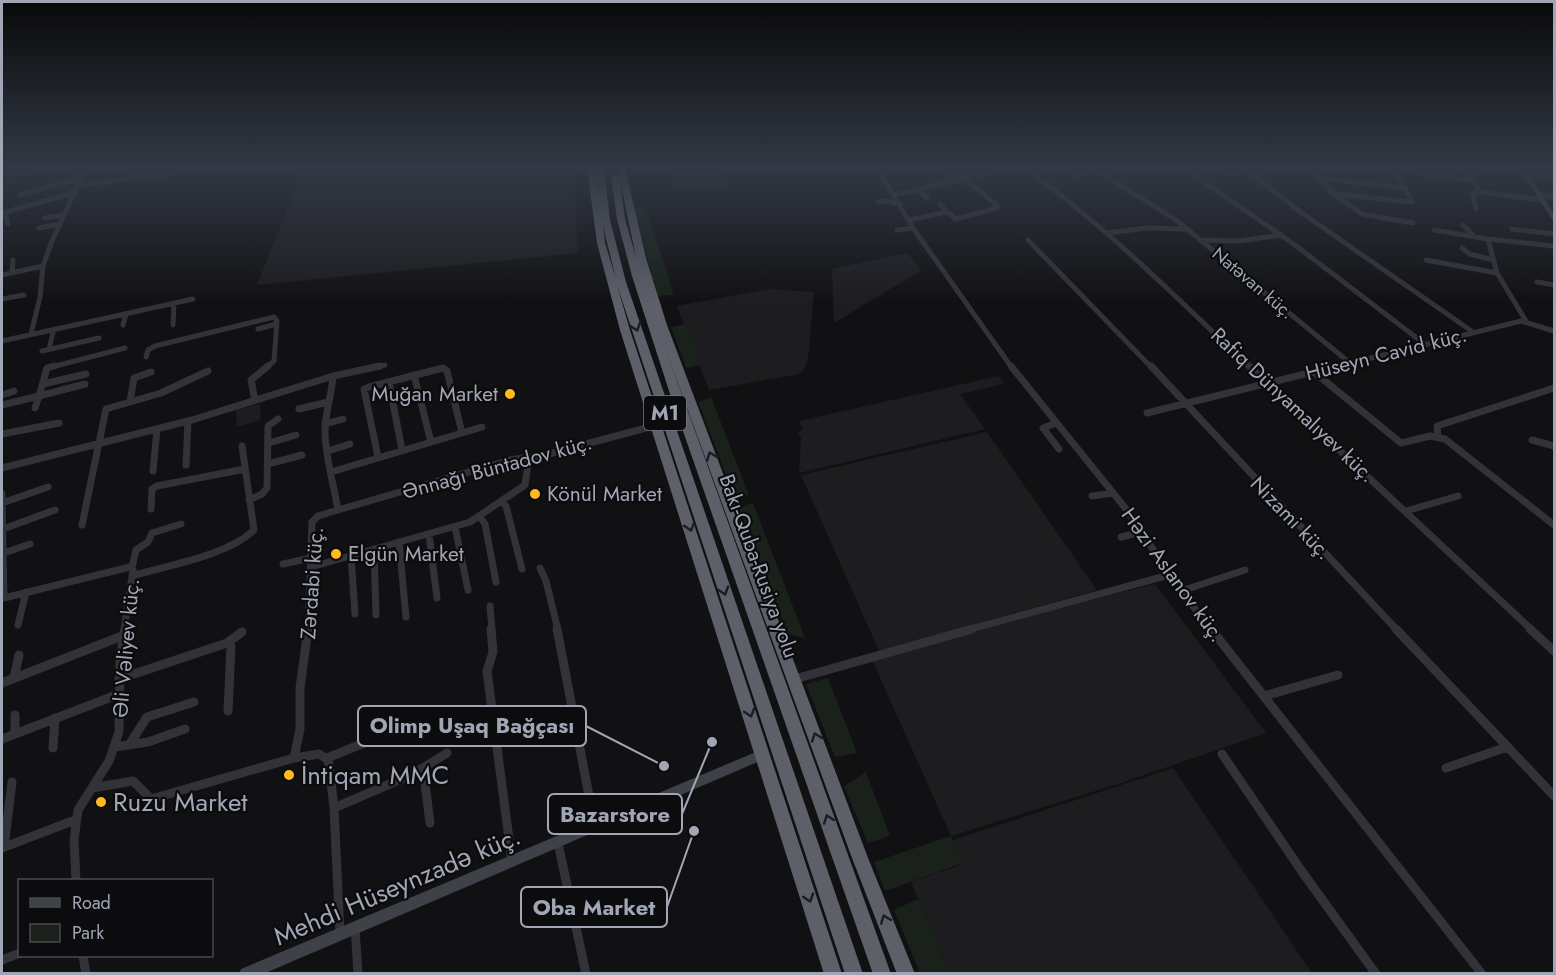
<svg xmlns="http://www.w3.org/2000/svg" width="1556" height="975" font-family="Jost,sans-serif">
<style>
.built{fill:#1d1d20}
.green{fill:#19211a}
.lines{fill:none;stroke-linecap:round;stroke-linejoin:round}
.street-far2{stroke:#323238;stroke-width:5}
.street-far1{stroke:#323238;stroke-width:7}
.street{stroke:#323238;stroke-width:9}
.secondary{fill:#3f4148;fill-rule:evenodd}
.highway{fill:#5d6069;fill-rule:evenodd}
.oneway{stroke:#1c1d20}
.poi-dot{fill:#ffba1d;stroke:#0c0c0e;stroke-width:2}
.labels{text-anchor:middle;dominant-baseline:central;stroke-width:4.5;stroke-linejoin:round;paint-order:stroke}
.far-street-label{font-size:18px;fill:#a1a6b5;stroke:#0c0c0e}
.shield{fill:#0c0c0e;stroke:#747883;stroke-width:1.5}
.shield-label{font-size:20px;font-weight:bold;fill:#a1a6b5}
.street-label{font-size:21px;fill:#a1a6b5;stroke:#0c0c0e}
.poi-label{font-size:21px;fill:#a1a6b5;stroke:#0c0c0e;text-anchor:start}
.near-poi-label{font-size:26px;fill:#a1a6b5;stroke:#0c0c0e;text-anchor:start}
.near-street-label{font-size:26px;fill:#a1a6b5;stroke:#0c0c0e}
.leader{fill:none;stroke:#a1a6b5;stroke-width:2}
.callout-dot{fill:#a1a6b5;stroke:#0c0c0e;stroke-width:2}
.callout{fill:#0c0c0e;stroke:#a1a6b5;stroke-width:2}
.callout-label{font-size:22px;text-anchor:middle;font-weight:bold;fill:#a1a6b5}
</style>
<rect width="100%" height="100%" fill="#111113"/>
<path class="built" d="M304 168H573L578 253 257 285Z
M667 168H716L727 185 676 188Z
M907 253 922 270 834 323 832 269Z
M770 289 814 292 808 359 804 369 799 374 709 390 677 306Z
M999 376 1004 384 960 394 985 429 799 473 801 438 798 432 803 430 799 421Z
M260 404 261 420 237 427 236 410Z
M987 432 1097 590 879 651 801 475Z
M1155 584 1266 733 1121 783 951 836 872 660 1057 608Z
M1173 768 1312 973H950L911 882 963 864 953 840Z"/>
<path class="green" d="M645 205 674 295 658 296 633 207Z
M686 324 701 365 686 368 671 327Z
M711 397 749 495 735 497 698 402Z
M753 503 805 638 788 634 739 508Z
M828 678 857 753 835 757 806 684Z
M866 772 890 836 868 843 844 786Z
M951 836 963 863 885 891 874 862Z
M918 899 950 973H920L894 910Z"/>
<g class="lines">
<path class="street-far2" d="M877 168 913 228 1012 368
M941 168 956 180
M1024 168C1107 226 1177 299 1251 368
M1093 168 1176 220 1350 363
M1167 168 1175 172 1187 170 1295 245 1426 345
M1245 168 1299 211 1473 332
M1311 168 1334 194 1362 214 1413 223
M1328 168 1360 171
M1391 168 1474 181 1479 192 1543 200
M1465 168 1474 181
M1233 173 1249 171
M2 175 60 168
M1078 175 1096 170
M1527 175 1554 178
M1318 178 1406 188
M76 186 171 173
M918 189 927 198
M1334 194 1412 202 1393 168
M20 195 80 178
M894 195 984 174 999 168
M1540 195 1554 197
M878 202 888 201 900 204
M940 204 947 212
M1476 209 1473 193 1479 192
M5 212 8 224
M2 213 73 193
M45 218 63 215
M909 220 947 212 956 219 997 208V205L964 179
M1463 225 1473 235
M39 228 59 224
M1512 229 1554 234
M897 230 913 228
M1434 230 1488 239
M1107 233 1147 228 1188 229
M1028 240 1152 368
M1201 240 1239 241 1281 235
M1462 248 1470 254 1493 260
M1426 260 1497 273
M12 272 13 260
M2 275 43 266
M1537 282 1554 285
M2 299 24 295
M1526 321 1497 273 1488 239 1554 246
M123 325 126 314
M173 325 174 304
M258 329 276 324
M31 334 40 297 43 266 52 241 86 168
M2 341 193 299
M49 349 54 329
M42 351 99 338
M146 357 148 350 155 346 274 317 277 321 274 361 266 368
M48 368 125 348
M372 368 385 365
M1331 368 1521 321 1554 331"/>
<path class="street-far1" d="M1011 366 1126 509 1181 591 1212 630
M1151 366 1397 630
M1249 366 1532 630
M1314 372 1401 443 1430 436 1445 439 1554 525
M414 375 431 442
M333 376 380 366
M389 382 402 450
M43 384 86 374
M2 395 14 391
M255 400 251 380 268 366
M130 402 134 378 151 372
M2 405 39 396 47 368 54 366
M35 408 39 396 85 384
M299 409 328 402
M1147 413 1337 366
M1056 423 1043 428 1059 449
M325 424 343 419
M2 434 59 423
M1438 436 1437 426 1554 388
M1532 440 1554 446
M269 443 296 435
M328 451 350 444
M378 457 364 389 369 387 443 368 447 371 462 433
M268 464 302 455
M186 465 188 421
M2 468 192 420 333 376C332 395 325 412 325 431 325 457 334 485 338 510L318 516 312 522 308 630
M153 471 157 429
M331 472 482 427
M2 494 4 598 130 567 133 570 124 630
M1092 496 1113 493
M249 500 262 494 267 488 268 426 278 419
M502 502 506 506 522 569
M2 503 48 487
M151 509 152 489 157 486 245 469
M338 510 510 460 549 454 657 425
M1406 511 1458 496
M480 517 485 524 496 582
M82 525 106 409 161 393 208 371
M455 527 468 590
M3 529 55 510
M429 534 437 598
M1121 537 1142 532
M399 542 406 617
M374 549 376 615
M4 553 30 544
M351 555 355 614
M283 564 311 558
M132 567 136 550 148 542 152 533 181 524
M311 567 470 522 525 485 529 457
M540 568 546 581 558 630
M132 576C168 565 227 556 254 530L242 446
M1181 591 1245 570
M490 606 492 630
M18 625 26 592
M967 630 1169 575"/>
<path class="street" d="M308 629 300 688V729L294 758 319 754 327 759 329 764 334 808 340 934
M491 629 493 652 487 671 512 862
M557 629 595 827
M1211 629 1482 974
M1396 629 1554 796
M1530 629 1554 651
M227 643 242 632
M14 678 19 655
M119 679 227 643 231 646 228 711
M795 679 972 629
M2 683 122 636
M1264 696 1338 675
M15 715V734
M2 739 119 694
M129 745 147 717 194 702
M115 747 148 742 185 729
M53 748 55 718
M1222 754 1303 873 1376 974
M327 758 369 741 378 726 408 714
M423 768 430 823
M1446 768 1507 747
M92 788 133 781 151 799 294 758
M334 808 413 774 447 753
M558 843 586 974
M4 847 12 782
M2 848 75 820
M76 880 74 840 78 810 109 761 119 732 120 660 125 629
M355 927 358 974
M83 956 86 974
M2 960 20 953"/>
<path class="secondary" d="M2 168H9L2 172Z
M1519 168H1525L1554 214V220L1551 218Z
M763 749 767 750 769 754 767 758 263 974H239L241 969Z"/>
<path class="highway" d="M587 168H595L600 202 596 168H604L610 220 626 282 863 974H845L617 285 630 330 842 974H824L620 330 597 243ZM603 226 616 279 605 243Z
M617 168H625L646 258 667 325 868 858 915 974H897L852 858 664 345 891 974H873L670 394 632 276 617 219 611 176 615 174 619 175ZM620 180 636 257 625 219Z"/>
</g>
<defs><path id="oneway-chevron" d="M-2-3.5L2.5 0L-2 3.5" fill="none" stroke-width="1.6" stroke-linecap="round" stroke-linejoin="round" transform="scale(1.5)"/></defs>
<g class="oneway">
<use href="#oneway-chevron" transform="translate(636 327) rotate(72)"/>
<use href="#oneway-chevron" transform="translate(711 456) rotate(-110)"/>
<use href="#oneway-chevron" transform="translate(690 527) rotate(72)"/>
<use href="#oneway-chevron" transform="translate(724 591) rotate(72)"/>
<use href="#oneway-chevron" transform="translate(750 713) rotate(72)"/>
<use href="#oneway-chevron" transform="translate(816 737) rotate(-110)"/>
<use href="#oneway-chevron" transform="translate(828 819) rotate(-110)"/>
<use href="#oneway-chevron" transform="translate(809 898) rotate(72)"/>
<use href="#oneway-chevron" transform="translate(885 919) rotate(-111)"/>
</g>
<linearGradient id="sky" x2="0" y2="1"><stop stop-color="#09090a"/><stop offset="0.55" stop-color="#323844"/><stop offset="1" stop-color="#323844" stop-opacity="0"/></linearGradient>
<rect width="1556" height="304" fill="url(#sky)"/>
<g class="poi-dot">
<circle cx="510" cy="394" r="6"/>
<circle cx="535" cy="494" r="6"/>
<circle cx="336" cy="554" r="6"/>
<circle cx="289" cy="775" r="6"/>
<circle cx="101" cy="802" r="6"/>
</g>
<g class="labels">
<g class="far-street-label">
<text transform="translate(1253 283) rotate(40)">Natəvan küç.</text>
</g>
<rect class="shield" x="644" y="396" width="42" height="34" rx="4.5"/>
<g class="shield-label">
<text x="665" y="413">M1</text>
</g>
<g class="street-label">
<text transform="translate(1386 354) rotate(-14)">Hüseyn Cavid küç.</text>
<text transform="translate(1293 405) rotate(43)">Rafiq Dünyamalıyev küç.</text>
<text transform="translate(497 467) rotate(-15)">Ənnağı Büntadov küç.</text>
<text transform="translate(1291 518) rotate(46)">Nizami küç.</text>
<text transform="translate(759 566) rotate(70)">Bakı-Quba-Rusiya yolu</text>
<text transform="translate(1173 575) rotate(54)">Həzi Aslanov küç.</text>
<text transform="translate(312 583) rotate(-86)">Zərdabi küç.</text>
<text transform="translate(126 648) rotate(-85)">Əli Vəliyev küç.</text>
</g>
<g class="poi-label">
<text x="498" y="394" text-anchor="end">Muğan Market</text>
<text x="547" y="494">Könül Market</text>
<text x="348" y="554">Elgün Market</text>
</g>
<g class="near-poi-label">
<text x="301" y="775">İntiqam MMC</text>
<text x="113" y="802">Ruzu Market</text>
</g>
<g class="near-street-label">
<text transform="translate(397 886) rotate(-23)">Mehdi Hüseynzadə küç.</text>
</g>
</g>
<path class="leader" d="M664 766L586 726M712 742L682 814M694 831L667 907"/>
<g class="callout-dot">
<circle cx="664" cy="766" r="6"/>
<circle cx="712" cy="742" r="6"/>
<circle cx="694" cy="831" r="6"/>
</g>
<g class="callout">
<rect x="358" y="706" width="228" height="40" rx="6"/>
<rect x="548" y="794" width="134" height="40" rx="6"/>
<rect x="521" y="887" width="146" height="40" rx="6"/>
</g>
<g class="callout-label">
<text x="472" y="733">Olimp Uşaq Bağçası</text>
<text x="615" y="822">Bazarstore</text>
<text x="594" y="915">Oba Market</text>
</g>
<rect width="1556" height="975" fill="none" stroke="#a1a6b5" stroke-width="6"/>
<rect x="18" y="879" width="195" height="78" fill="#0c0c0e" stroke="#484a51" stroke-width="1.5"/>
<rect x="30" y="898" width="30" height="9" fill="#3f4148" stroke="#484a51" stroke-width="1.5"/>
<text x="72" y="909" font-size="18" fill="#a1a6b5">Road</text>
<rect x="30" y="924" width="30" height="18" fill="#19211a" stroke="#484a51" stroke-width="1.5"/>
<text x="72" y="939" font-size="18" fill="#a1a6b5">Park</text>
</svg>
